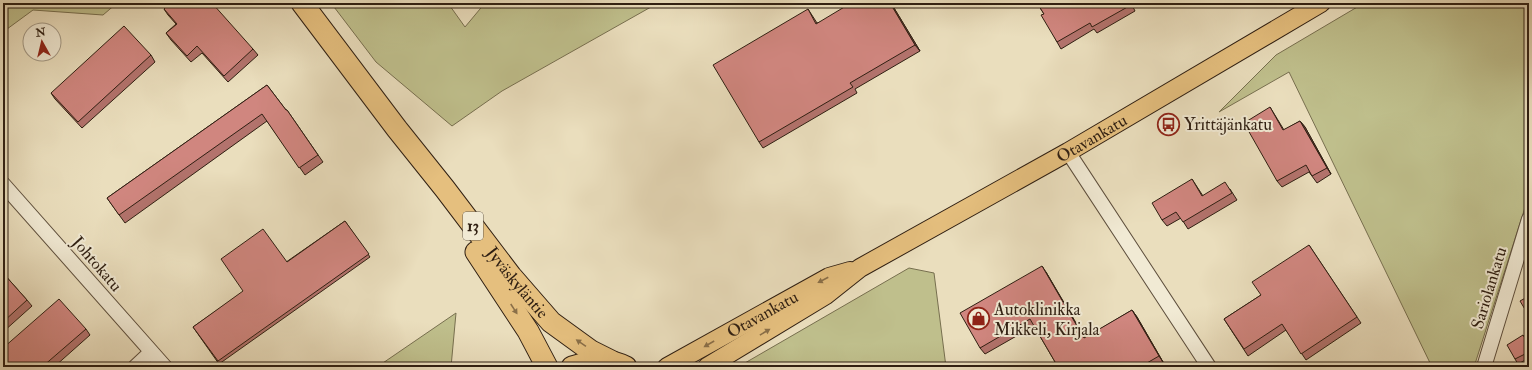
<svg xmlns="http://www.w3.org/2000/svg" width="1532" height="370" font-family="'IM FELL Double Pica',serif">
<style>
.green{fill:#bfbf8c;stroke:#776f4f}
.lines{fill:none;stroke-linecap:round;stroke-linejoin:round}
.minor-casing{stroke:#5e4f3d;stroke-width:16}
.major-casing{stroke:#2f1f12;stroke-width:20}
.highway-casing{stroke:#2f1f12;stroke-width:23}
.minor{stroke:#f1ead4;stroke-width:14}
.major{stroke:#e5bf7e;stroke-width:18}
.highway{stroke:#e5bf7e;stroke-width:21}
.wall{fill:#b3736d;stroke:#2f1f12}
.shaded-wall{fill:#925e59;stroke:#2f1f12}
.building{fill:#d0867f;stroke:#2f1f12}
.oneway{fill:#8a6f48}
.labels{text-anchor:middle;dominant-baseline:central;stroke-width:4;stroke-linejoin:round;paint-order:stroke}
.shield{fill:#f1ead4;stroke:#695c4c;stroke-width:1}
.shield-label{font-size:16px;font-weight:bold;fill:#2f1f12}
.poi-label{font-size:17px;fill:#2f1f12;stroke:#f1ead4;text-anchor:start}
.street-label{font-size:17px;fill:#2f1f12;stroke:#f1ead4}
</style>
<rect width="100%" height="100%" fill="#eadebd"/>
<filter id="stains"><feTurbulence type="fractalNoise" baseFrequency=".005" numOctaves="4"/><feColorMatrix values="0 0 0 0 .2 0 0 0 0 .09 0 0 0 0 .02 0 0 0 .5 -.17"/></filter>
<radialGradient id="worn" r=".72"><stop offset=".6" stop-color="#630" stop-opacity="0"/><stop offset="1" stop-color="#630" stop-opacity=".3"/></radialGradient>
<path class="green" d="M3 3H117L103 15 33 10 3 32Z
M331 3H454L450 6 465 27 485 3H658L502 91 452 126 376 62Z
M1364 3H1529V195L1474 367H1432L1289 72 1219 112 1276 55Z
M909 268 934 273 946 367H738Z
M456 313 451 367H377Z"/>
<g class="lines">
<defs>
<path id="minor" d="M1068 152 1209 367
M3 184 165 367
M135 367 151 352
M1484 367 1529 219"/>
<g id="major">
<path id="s1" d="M667 367 829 277 850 271"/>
<path id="s2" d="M707 367 826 295 860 268 1068 152 1321 3"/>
</g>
<g id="highway">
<path id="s3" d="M302 3 397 129 445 189 511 276 551 322 591 351 611 361"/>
<path d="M476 252 528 331 547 367"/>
<path d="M572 367C591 361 607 357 626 367"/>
</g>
</defs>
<use href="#minor" class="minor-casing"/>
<use href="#major" class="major-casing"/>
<use href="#highway" class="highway-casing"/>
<use href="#minor" class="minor"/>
<use href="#major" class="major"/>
<use href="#highway" class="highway"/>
</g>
<path class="wall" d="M891 3 920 51 855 89 857 93 763 148 759 142 808 9 817 23Z
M1037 3H1131L1135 11 1097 33 1094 29 1061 49 1057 42 1044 14Z
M164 9 253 49 258 55 228 82 202 53 191 62 171 40 166 33 176 24 168 15Z
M151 55 155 62 82 128 55 99 51 93Z
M267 85 286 110H287L323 162 305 175 267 121 125 223 107 198Z
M1270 107 1284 130 1300 121 1305 127 1331 174 1317 183 1309 172 1282 187 1277 181Z
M1192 179 1203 196 1230 189 1237 200 1188 229 1181 218 1167 226 1162 220Z
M345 221 370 257 219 364 193 327Z
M1309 245 1361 323 1306 360 1286 330 1248 356 1224 319 1261 295Z
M1046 272 1085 338 1132 310 1137 317 1163 362 1155 367H1058L1034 326 985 354 980 348Z
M3 273 27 300 32 306 3 332Z
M86 329 90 335 54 367H3Z
M1523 335 1529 344V358L1518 364 1515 359Z"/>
<path class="shaded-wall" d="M890 3H891L920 51 915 45Z
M1300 121 1305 127 1331 174 1327 168Z
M1042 266 1046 272 1088 345 1084 338Z
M1132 310 1137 317 1163 362 1159 356Z"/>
<path class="building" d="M170 3H212L253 49 224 76 197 46 187 56 166 33 177 24 164 9Z
M851 3H890L915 45 850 83 853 87 759 142 713 65 808 9 816 24Z
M1037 3H1130L1131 5 1092 27 1090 23 1057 42 1041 15 1044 14Z
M124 26 151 55 78 122 51 93Z
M267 85 286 110H287L318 155 299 168 262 114 119 215 107 198Z
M1270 107 1283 130 1300 121 1327 168 1312 176 1306 165 1277 181 1244 123Z
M1192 179 1202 196 1225 182 1232 193 1183 222 1176 212 1162 220 1152 203Z
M345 221 369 254 218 361 193 327 243 291 221 259 263 229 287 262Z
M1309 245 1357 317 1301 354 1282 324 1244 349 1224 319 1261 295 1252 282Z
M1042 266 1084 338 1132 310 1159 356 1140 367H1058L1030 319 980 348 960 313Z
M3 273 27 300 3 322Z
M1529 296V316L1520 301Z
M59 299 86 329 42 367H3V348Z
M1523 335 1529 345V352L1515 359 1507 345Z"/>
<defs><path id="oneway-solid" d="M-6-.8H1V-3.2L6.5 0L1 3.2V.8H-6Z"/></defs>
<g class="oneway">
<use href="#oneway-solid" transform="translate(823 280) rotate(152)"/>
<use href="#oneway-solid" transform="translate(514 309) rotate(57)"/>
<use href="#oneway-solid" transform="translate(765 332) rotate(-31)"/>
<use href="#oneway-solid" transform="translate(581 343) rotate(-146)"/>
<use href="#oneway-solid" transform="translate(709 344) rotate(150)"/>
</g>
<defs>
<symbol id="bus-ring" viewBox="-11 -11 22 22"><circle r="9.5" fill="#f1ead4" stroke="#8f2418" stroke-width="1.5"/><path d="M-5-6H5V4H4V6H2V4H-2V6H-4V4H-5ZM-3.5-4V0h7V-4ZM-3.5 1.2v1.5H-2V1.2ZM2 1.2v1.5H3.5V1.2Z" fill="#8f2418"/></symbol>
<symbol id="shop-ring" viewBox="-11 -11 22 22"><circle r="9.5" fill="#f1ead4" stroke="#8f2418" stroke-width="1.5"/><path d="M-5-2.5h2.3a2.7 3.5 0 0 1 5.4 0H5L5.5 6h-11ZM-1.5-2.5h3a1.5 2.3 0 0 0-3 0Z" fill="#8f2418"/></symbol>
</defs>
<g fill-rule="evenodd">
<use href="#bus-ring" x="1156" y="112" width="25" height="25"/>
<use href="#shop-ring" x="966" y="306" width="25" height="25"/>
</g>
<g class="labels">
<rect class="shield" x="463" y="212" width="20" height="28" rx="3"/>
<g class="shield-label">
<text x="473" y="226">13</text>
</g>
<g class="poi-label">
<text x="1184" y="124">Yrittäjänkatu</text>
<text x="994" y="309">Autoklinikka<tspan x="994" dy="20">Mikkeli, Kirjala</tspan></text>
</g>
<g class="street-label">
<text stroke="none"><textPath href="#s2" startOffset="448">Otavankatu</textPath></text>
<text transform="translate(97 264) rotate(49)">Johtokatu</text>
<text stroke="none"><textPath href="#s3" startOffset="353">Jyväskyläntie</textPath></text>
<text transform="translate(1489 288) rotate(-73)">Sariolankatu</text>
<text stroke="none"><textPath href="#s1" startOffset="109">Otavankatu</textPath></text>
</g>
</g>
<rect width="1532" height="370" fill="none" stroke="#eadebd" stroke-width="16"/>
<rect x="4" y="4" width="1524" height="362" fill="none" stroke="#2f1f12" stroke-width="2"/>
<rect x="8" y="8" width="1516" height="354" fill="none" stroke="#2f1f12"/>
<g transform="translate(42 42) rotate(352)"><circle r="19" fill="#f1ead4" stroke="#a39986"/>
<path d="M0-3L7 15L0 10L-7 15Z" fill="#8f2418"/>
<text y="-6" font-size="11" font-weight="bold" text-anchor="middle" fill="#2f1f12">N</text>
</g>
<rect width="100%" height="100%" filter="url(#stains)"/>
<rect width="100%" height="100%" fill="url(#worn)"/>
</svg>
